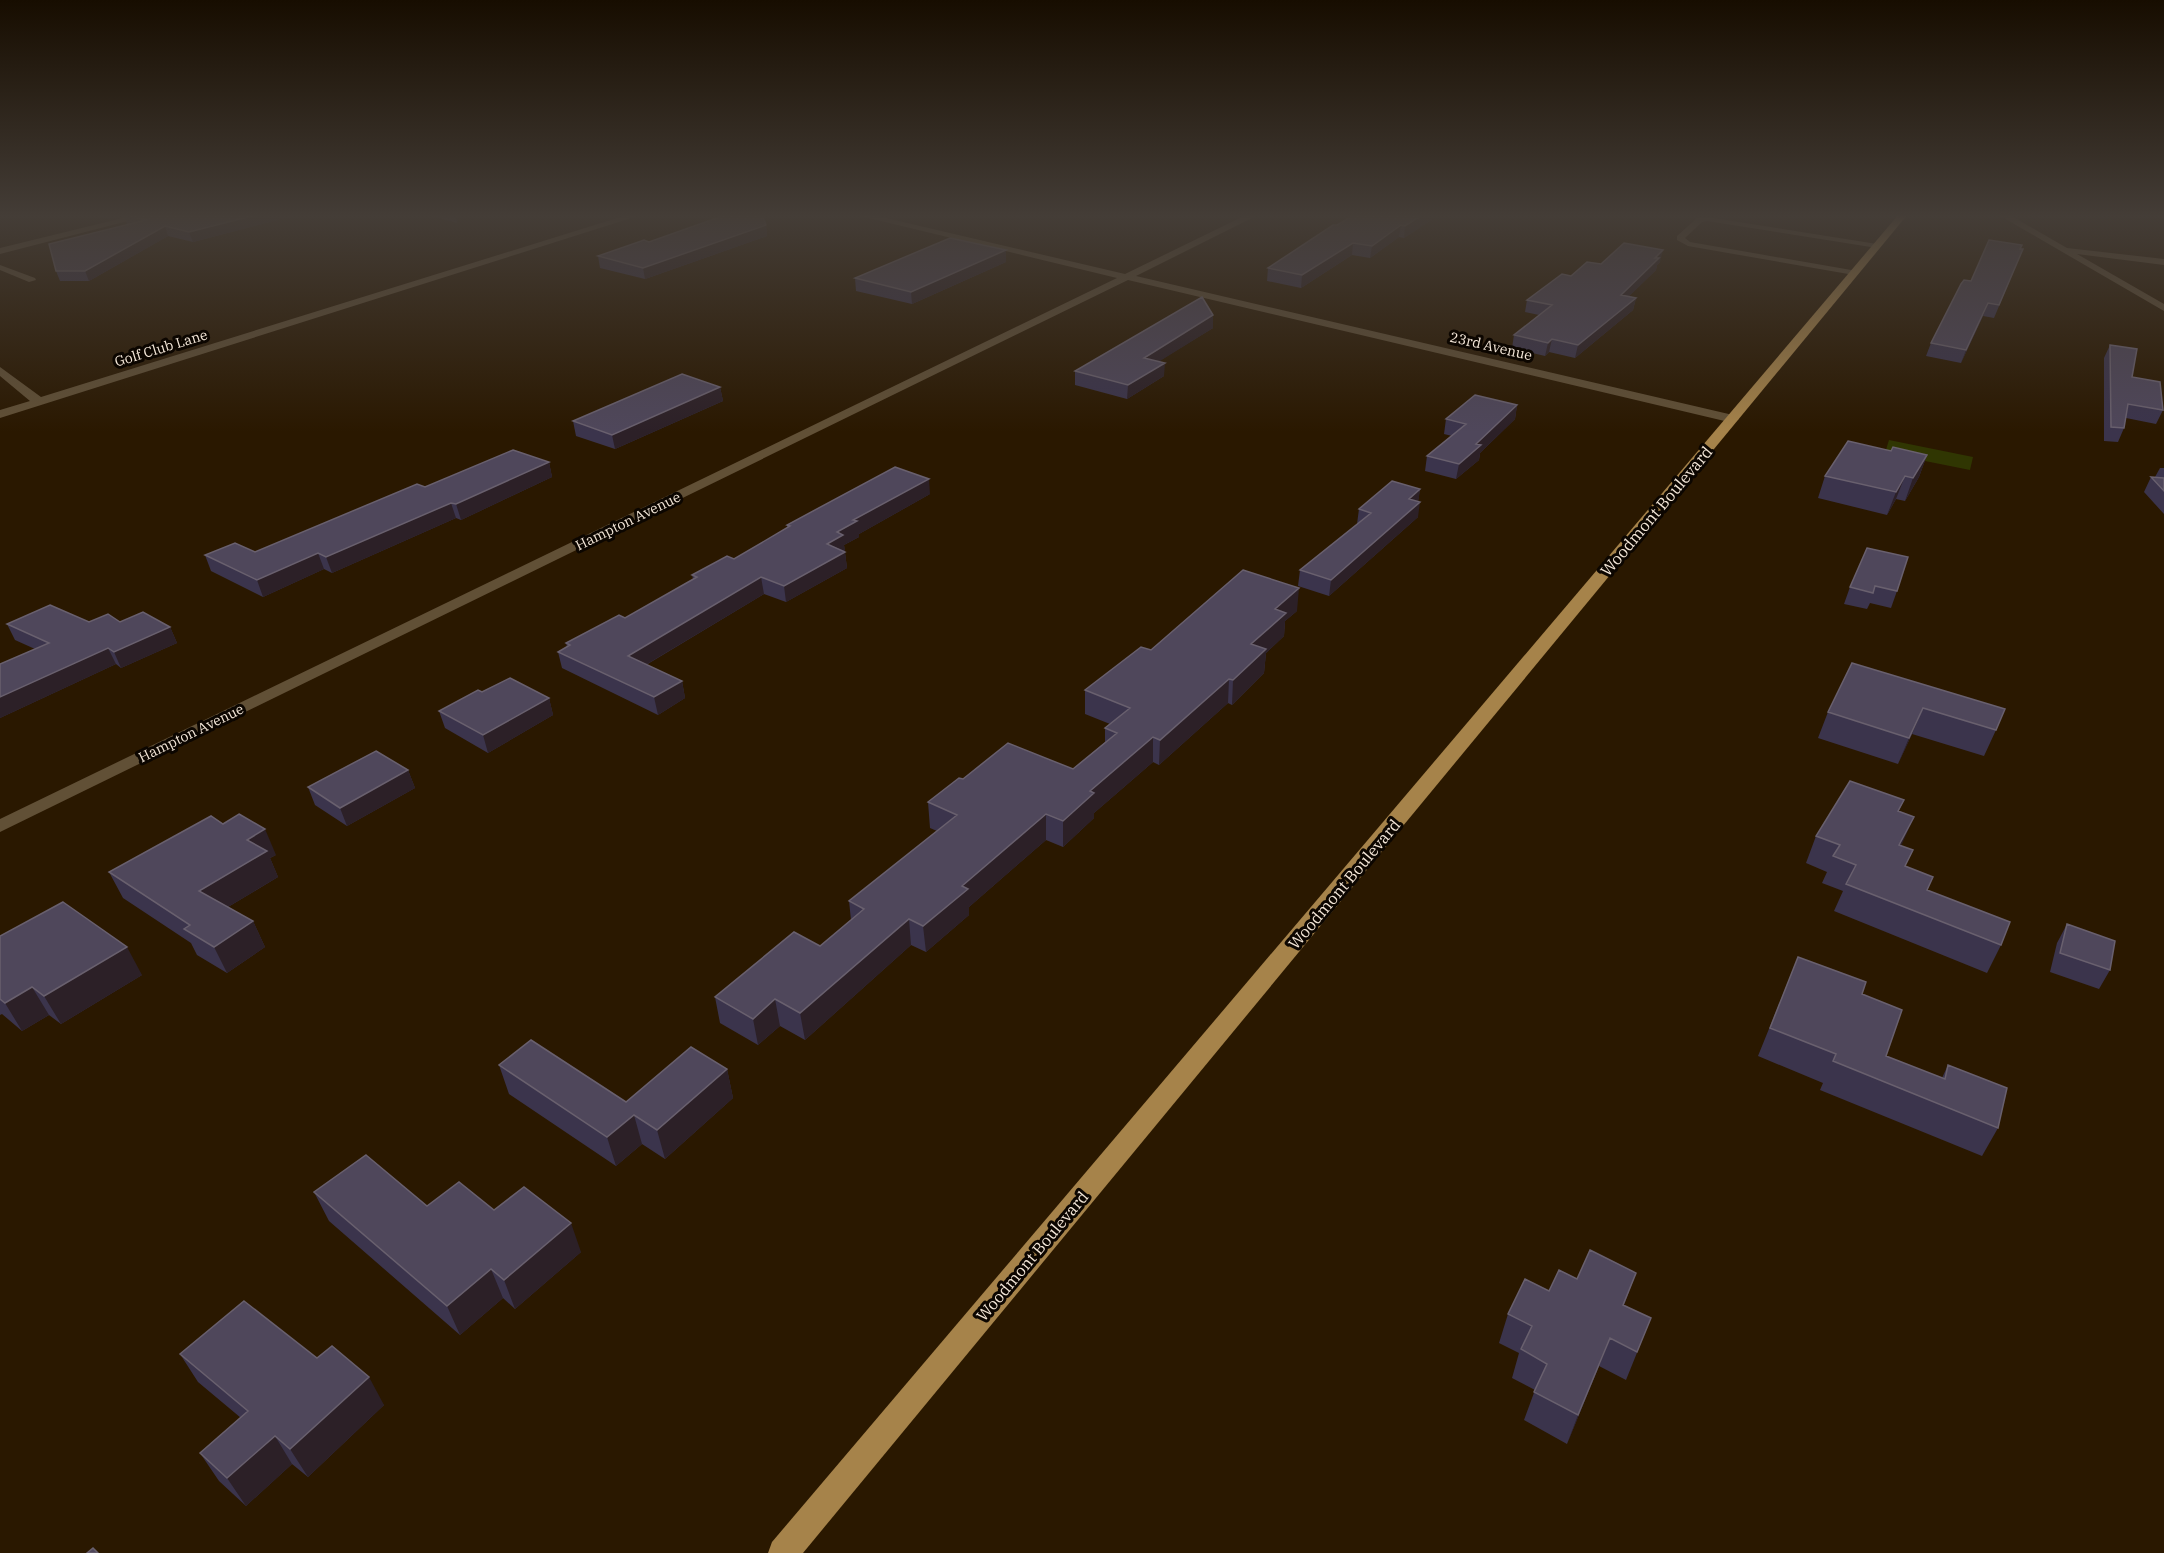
<svg xmlns="http://www.w3.org/2000/svg" width="2164" height="1553" font-family="'IBM Plex Serif',serif">
<style>
.green{fill:#303602}
.lines{fill:none;stroke-linecap:round;stroke-linejoin:round}
.lane{fill:#615036;fill-rule:evenodd}
.street{fill:#615036;fill-rule:evenodd}
.primary{fill:#a6834a;fill-rule:evenodd}
.wall{fill:#3b344c}
.shaded-wall{fill:#2c2027}
.building{fill:#4f475b;stroke:#69606e;stroke-width:1.5}
.labels{text-anchor:middle;dominant-baseline:central;stroke-width:6;stroke-linejoin:round;paint-order:stroke}
.far-street-label{font-size:14px;fill:#f4e7d8;stroke:#0c0600}
.street-label{font-size:16px;fill:#f4e7d8;stroke:#0c0600}
</style>
<rect width="100%" height="100%" fill="#2a1800"/>
<path class="green" d="M1889 440 1973 457 1970 470 1885 453Z"/>
<g class="lines">
<path class="lane" d="M1707 217 1877 244 1881 246 1877 248 1707 221 1702 222 1685 238 1690 242 1857 271 1858 273 1854 275 1688 246 1677 240V236L1697 218Z
M0 265 35 278 36 280 29 282 0 270Z"/>
<path class="street" d="M139 214H155L0 254V248Z
M630 214H644L0 418V410L30 401 0 376V367L41 397Z
M852 214H869L1125 274 1248 214H1260L1136 276 1733 415 1739 419 1733 423 1128 280 0 832V819L1117 278Z
M1997 214H2008L2067 248 2164 259V265L2077 254 2164 304V311Z"/>
<path class="primary" d="M1899 214H1908L803 1553H768L772 1542Z"/>
</g>
<path class="wall" d="M90 214H300L193 242 168 236 89 281H60L56 271 128 224H127L124 215 109 219Z
M424 214H459L457 223Z
M1132 214H1148L1144 217Z
M1356 214H1440L1404 238 1399 237 1370 258 1352 255 1301 288 1267 281 1268 268 1337 225Z
M766 225 767 236 645 279 600 268 598 256 649 242Z
M2021 249 2018 261 1994 318 1983 316 1961 363 1926 356 1931 343 1971 281Z
M1006 262 912 304 856 291 855 278Z
M1660 262 1657 265 1656 270 1629 296 1636 298 1633 310 1575 358 1549 352 1545 356 1512 348 1514 335 1539 315 1525 312 1527 300 1571 276 1601 264Z
M1213 315V328L1159 361 1164 376 1127 399 1075 385V371Z
M2110 345 2132 377 2163 410 2156 424 2126 418 2124 428 2118 442 2104 441V358Z
M720 387 723 401 615 449 576 436 573 421Z
M1517 405 1515 419 1480 453 1479 460 1456 479 1425 471 1427 456 1452 436 1444 434 1446 419Z
M1891 451 1927 455 1919 477 1905 501 1896 499 1887 515 1818 498 1825 476Z
M549 462 552 477 461 520 456 518 332 573 324 569 263 597 211 571 205 555 255 552 425 487Z
M2160 468H2164V514L2144 492 2151 477H2155Z
M1420 489 1418 501V517L1329 596 1298 586 1300 570 1357 524 1359 509Z
M930 494 859 534V537L844 545 847 568 786 602 764 594 646 665 682 681 685 698 658 715 562 668 558 652 567 647 566 643 625 618 693 579 692 575 734 559 787 528V525Z
M1867 548 1897 591 1891 608 1870 603 1867 609 1844 604 1850 587Z
M1297 611 1285 621 1284 636 1266 653 1264 673 1232 705 1228 703 1159 765 1153 762 1094 813V818L1063 847 1046 840 969 907V915L926 952 911 945 805 1040 780 1026 758 1045 720 1023 715 997 820 946 851 920 849 901 937 831 930 828 928 802 963 779 1073 769 1105 742V728L1110 724 1085 714V690L1151 650Z
M120 622 170 627 177 643 121 668 116 664 0 718V664L35 649 15 640 7 624Z
M1852 663 1996 730 1984 756 1912 734 1898 764 1818 738 1828 712Z
M482 692 549 698 553 715 488 753 445 728 439 711Z
M408 770 415 788 347 826 315 805 308 787Z
M1904 800 1899 811 1901 846 1906 867 1927 890 2001 945 1987 973 1834 911 1843 891 1822 883 1827 872 1806 863 1816 836Z
M276 855 270 858 278 877 228 907 253 921 265 947 227 973 197 955 191 943 123 898 109 872Z
M2067 924 2110 970 2099 989 2050 972 2057 943Z
M0 936 142 975 61 1024 49 1015 22 1031 2 1014 0 1015Z
M1798 957 1862 994 1886 1056 1942 1078 1948 1065 1998 1128 1982 1156 1820 1090 1823 1083 1758 1056Z
M499 1065 626 1102 727 1069 733 1098 665 1159 642 1144 616 1166 509 1094Z
M314 1192 427 1206 494 1210 581 1252 515 1309 503 1298 460 1335 329 1221Z
M1636 1273 1624 1305 1651 1318 1626 1380 1599 1366 1567 1444 1524 1420 1535 1390 1512 1378 1519 1353 1499 1343 1508 1314 1549 1291 1577 1279Z
M180 1354 317 1358 384 1405 308 1477 292 1464 246 1506 219 1481 200 1453 241 1418 198 1382Z"/>
<path class="shaded-wall" d="M107 214H123L124 215 109 219Z
M260 214H300L193 242 189 232Z
M455 214H459L457 223Z
M1424 214H1440L1404 238 1405 226Z
M766 225 767 236 645 279 643 268Z
M1401 225 1399 237 1370 258 1372 246Z
M165 226 168 236 89 281 85 271Z
M1353 243 1352 255 1301 288 1302 275Z
M1006 250V262L912 304 911 292Z
M1663 250 1660 262 1657 265 1656 270 1618 307 1621 295Z
M1636 298 1633 310 1575 358 1578 345Z
M1988 303 1983 316 1961 363 1966 350Z
M1213 315V328L1144 371V358Z
M1552 339 1549 352 1545 356 1548 343Z
M1165 363 1164 376 1127 399 1128 385Z
M720 387 723 401 615 449 612 435Z
M1517 405 1515 419 1480 453 1479 460 1456 479 1459 464 1476 444Z
M1927 455 1919 477 1905 501 1913 478Z
M549 462 552 477 461 520 456 504Z
M1905 476 1896 499 1887 515 1896 492Z
M929 479 930 494 859 534V537L844 545 845 551 827 544 837 532 853 520Z
M1420 489 1418 504 1420 502 1418 517 1329 596 1331 580 1409 499Z
M451 503 456 518 332 573 326 557Z
M845 552 847 568 786 602 784 586Z
M318 553 324 569 263 597 257 580Z
M761 577 764 594 632 673 628 656Z
M1299 588 1297 611 1285 621 1284 636 1266 653 1264 673 1232 705 1233 680 1251 644 1275 609Z
M170 627 177 643 121 668 114 652Z
M108 648 116 664 0 718V697Z
M1229 679 1228 703 1159 765 1160 740Z
M682 681 685 698 658 715 654 697Z
M549 698 553 715 488 753 483 735Z
M1923 708 1912 734 1898 764 1909 738Z
M1153 737V762L1094 813V818L1063 847V821L1090 791Z
M408 770 415 788 347 826 340 808Z
M1046 814V840L969 907V915L926 952 923 926 962 886Z
M1914 817 1902 844 1887 873 1899 845Z
M265 829 276 855 270 858 278 877 211 917 199 891 247 840Z
M909 919 911 945 805 1040 800 1013Z
M253 921 265 947 227 973 214 947Z
M127 947 142 975 61 1024 44 996Z
M32 987 49 1015 22 1031 5 1003Z
M775 999 780 1026 758 1045 753 1019Z
M727 1069 733 1098 665 1159 657 1130Z
M634 1115 642 1144 616 1166 607 1137Z
M571 1223 581 1252 515 1309 504 1280Z
M491 1269 503 1298 460 1335 447 1306Z
M1610 1338 1599 1366 1567 1444 1578 1415Z
M369 1377 384 1405 308 1477 290 1449Z
M275 1436 292 1464 246 1506 227 1478Z"/>
<path class="building" d="M124 214H260L189 232 165 226 85 271H56L49 244 146 220Z
M728 214H762L766 225 643 268 598 256 644 240 649 242Z
M1356 214H1424L1405 226 1401 225 1372 246 1353 243 1302 275 1268 268 1333 225H1337Z
M950 238 1006 250 911 292 855 278Z
M1989 240 2022 245 2020 249H2023L1999 305 1988 303 1966 350 1931 343 1961 284 1964 280 1971 281Z
M1624 243 1663 250 1655 258H1659L1621 295 1636 298 1578 345 1552 339 1548 343 1514 335 1552 305 1527 300 1562 274 1571 276 1587 262 1601 264Z
M1202 297 1213 315 1144 358 1165 363 1128 385 1075 371Z
M2110 345 2137 349 2132 377 2160 382 2163 410 2128 404 2124 428 2111 427Z
M682 374 720 387 612 435 573 421Z
M1475 395 1517 405 1476 444 1481 445 1459 464 1427 456 1466 424 1446 419Z
M1848 441 1891 451 1893 447 1927 455 1913 478 1905 476 1896 492 1825 476Z
M513 450 549 462 456 504 451 503 326 557 318 553 257 580 205 555 235 543 255 552 417 484 425 487Z
M895 467 929 479 853 520 857 521 837 532 843 535 827 544 845 552 784 586 761 577 628 656 682 681 654 697 558 652 570 645 566 643 619 615 625 618 697 577 692 575 727 556 734 559 790 526 787 525Z
M2151 477 2164 478V491Z
M1392 481 1420 489 1409 499 1420 502 1331 580 1300 570 1371 513 1359 509Z
M1867 548 1908 557 1897 591 1875 586 1873 593 1850 587Z
M1243 570 1299 588 1275 609 1286 613 1251 644 1266 649 1233 680 1229 679 1160 740 1153 737 1090 791 1094 793 1063 821 1046 814 962 886 968 889 923 926 909 919 800 1013 775 999 753 1019 715 997 794 932 820 946 864 909 849 901 957 815 928 802 959 778 963 779 1008 743 1073 769 1117 733 1105 728 1130 708 1085 690 1141 647 1151 650Z
M50 605 89 622 108 614 120 622 143 612 170 627 114 652 108 648 0 697V664L49 643 7 624Z
M1852 663 2005 709 1996 730 1923 708 1909 738 1828 712Z
M510 678 549 698 483 735 439 711 478 690 482 692Z
M376 751 408 770 340 808 308 787Z
M1850 781 1904 800 1898 811 1914 817 1899 845 1913 850 1905 866 1933 877 1927 890 2010 922 2001 945 1846 884 1856 865 1833 856 1840 845 1816 836Z
M239 814 265 829 247 840 267 851 199 891 253 921 214 947 184 929 190 925 109 872 211 816 223 824Z
M63 902 127 947 44 996 32 987 5 1003 0 999V936Z
M2067 924 2115 941 2110 970 2060 953Z
M1798 957 1866 982 1862 994 1902 1010 1886 1056 1945 1079 1948 1065 2007 1088 1998 1128 1833 1061 1836 1054 1770 1028Z
M531 1040 626 1102 691 1047 727 1069 657 1130 634 1115 607 1137 499 1065Z
M366 1155 427 1206 459 1182 494 1210 524 1187 571 1223 504 1280 491 1269 447 1306 314 1192Z
M1590 1250 1636 1273 1623 1305 1651 1318 1637 1352 1610 1338 1578 1415 1534 1392 1547 1364 1521 1349 1532 1326 1508 1314 1525 1279 1549 1291 1559 1270 1577 1279Z
M244 1301 317 1358 332 1346 369 1377 290 1449 275 1436 227 1478 200 1453 248 1411 180 1354Z
M93 1548 98 1553H87Z"/>
<linearGradient id="sky" x2="0" y2="1"><stop stop-color="#170d00"/><stop offset="0.5" stop-color="#443d37"/><stop offset="1" stop-color="#443d37" stop-opacity="0"/></linearGradient>
<rect width="2164" height="432" fill="url(#sky)"/>
<g class="labels">
<g class="far-street-label">
<text transform="translate(1491 346) rotate(13)">23rd Avenue</text>
<text transform="translate(161 348) rotate(-17)">Golf Club Lane</text>
<text transform="translate(628 521) rotate(-26)">Hampton Avenue</text>
<text transform="translate(191 733) rotate(-26)">Hampton Avenue</text>
</g>
<g class="street-label">
<text transform="translate(1656 511) rotate(-50)">Woodmont Boulevard</text>
<text transform="translate(1344 884) rotate(-50)">Woodmont Boulevard</text>
<text transform="translate(1032 1256) rotate(-50)">Woodmont Boulevard</text>
</g>
</g>
</svg>
